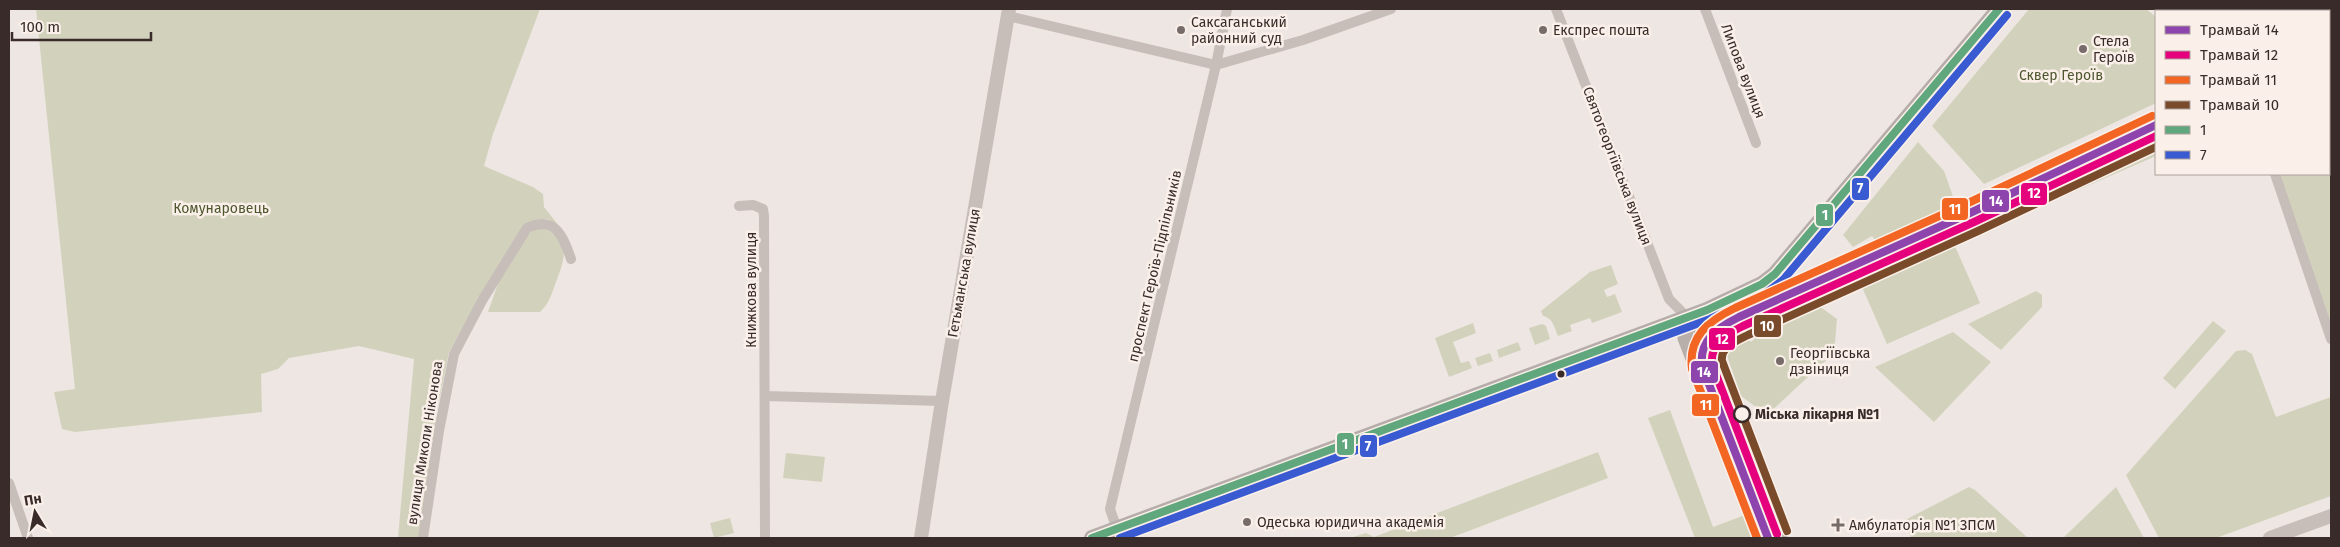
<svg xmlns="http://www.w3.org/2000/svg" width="2340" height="547" font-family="'Fira Sans',sans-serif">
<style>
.green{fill:#d2d2bc}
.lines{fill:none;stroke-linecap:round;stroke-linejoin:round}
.minor{stroke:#c7beba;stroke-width:10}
.tertiary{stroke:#c7beba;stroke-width:14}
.secondary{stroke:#b8afab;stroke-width:15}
.primary{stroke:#b6adaa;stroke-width:16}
.tram{stroke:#aea8a5;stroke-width:1}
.bus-1-casing{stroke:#faf0e9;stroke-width:11}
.bus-2-casing{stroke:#faf0e9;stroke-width:11}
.bus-1{stroke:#60a77d;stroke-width:8}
.bus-2{stroke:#3a5ad2;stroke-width:8}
.tram-1-casing{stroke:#faf0e9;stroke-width:11}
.tram-2-casing{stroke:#faf0e9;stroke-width:11}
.tram-3-casing{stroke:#faf0e9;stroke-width:11}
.tram-4-casing{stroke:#faf0e9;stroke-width:11}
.tram-1{stroke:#8e44ad;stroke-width:8}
.tram-2{stroke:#e5007d;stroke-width:8}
.tram-3{stroke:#f26522;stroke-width:8}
.tram-4{stroke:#7a4b2a;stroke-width:8}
.poi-dot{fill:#786c6a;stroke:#faf0e9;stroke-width:2}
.bus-dot{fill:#382b29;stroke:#faf0e9;stroke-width:2}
.stop-dot{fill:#faf0e9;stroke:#382b29;stroke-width:2.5}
.labels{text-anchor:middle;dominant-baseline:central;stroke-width:5;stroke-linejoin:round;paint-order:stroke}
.poi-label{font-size:14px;fill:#382b29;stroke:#faf0e9;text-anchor:start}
.street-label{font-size:14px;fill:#382b29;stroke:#faf0e9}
.park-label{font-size:14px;fill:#4d562c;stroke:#faf0e9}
.stop-label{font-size:14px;font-weight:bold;fill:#382b29;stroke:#faf0e9;text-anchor:start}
.line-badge{stroke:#faf0e9;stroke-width:2}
.badge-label{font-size:14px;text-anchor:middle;font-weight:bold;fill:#fff}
</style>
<rect width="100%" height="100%" fill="#eee6e2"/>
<path class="green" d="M36 9H540L493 134 484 166 533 187 543 194 544 207 559 226 548 219 535 220 479 298 449 352 437 411 419 538H398L414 359 359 346 289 358 278 369 261 374 262 412 75 432 62 429 54 392 75 389Z
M2029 9H2146L2156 17V103L1984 184 1932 126Z
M2331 56V326L2279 174H2329V57Z
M1918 142 1944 171 1956 205 1876 241 1872 236 1853 247 1843 235Z
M2156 146V156L1954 244 1980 303 1887 344 1858 278Z
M539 226C570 239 567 254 556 282 552 293 549 304 540 312H488C499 281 510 245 539 226Z
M1611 265 1618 284 1604 290 1607 297 1615 294 1622 312 1592 323 1590 318 1570 325 1572 331 1558 336C1554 327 1553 318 1543 316L1541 311 1590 272Z
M2036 291 2042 295V307L2001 350 1968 324Z
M1811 300 1837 319 1834 353 1767 415 1741 396 1725 350 1744 334 1751 342 1766 329 1760 322Z
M2213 321 2226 331 2175 389 2163 378Z
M1473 323 1476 333 1453 342 1461 363 1469 361 1472 368 1449 377 1435 338Z
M1542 324 1546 326 1550 339 1535 345 1529 328Z
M1953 332 1991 362 1934 422 1875 367Z
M1518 342 1521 350 1499 358 1497 350Z
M2245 350 2252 354 2276 417 2331 397V496L2216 538H2159L2126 475 2236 351Z
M1490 353 1493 361 1478 366 1475 358Z
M1670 410 1713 527 1745 515 1754 538H1695L1648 418Z
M1598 452 1608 478 1450 538H1350L1366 533 1374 537Z
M786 453 825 457 822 482 783 478Z
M1969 487 1975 490 2028 538H1911L1905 520Z
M2116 487 2144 538H2063Z
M730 518 734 533 714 538 710 523Z"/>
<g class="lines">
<path class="minor" d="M1556 9 1669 299 1687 317
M1705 9 1756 143
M2161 9 2164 11
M1008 16 1216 65 1303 40 1391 9
M2275 174 2331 339
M739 206 753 205 763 209 764 216 765 538
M766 396 942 401
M9 483 28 538
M1117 529 1110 509 1216 65 1227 9
M423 538 439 431 454 354 483 299 527 228C555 215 563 236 571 259"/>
<path class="tertiary" d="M2329 35 2331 33
M1722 307 1768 297 1968 208 2156 118
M921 538 942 401 1009 9
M2270 538 2331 516"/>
<path class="secondary" d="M1687 317 1703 331 1781 538
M1687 317 1685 338 1762 538"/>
<path class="primary" d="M1092 538 1707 310 1762 284 1775 274 1999 9"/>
<path class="tram" d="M2329 87 2331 93
M2329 128 2331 124"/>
<defs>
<path id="bus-1" d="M1092 538 1707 310 1762 284 1775 274 1999 9"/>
<path id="bus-2" d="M1120 538 1710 319 1766 293 1783 280 2007 15"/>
</defs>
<use href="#bus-1" class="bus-1-casing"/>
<use href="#bus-2" class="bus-2-casing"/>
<use href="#bus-1" class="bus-1"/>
<use href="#bus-2" class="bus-2"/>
<defs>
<path id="tram-1" d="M1768 538 1702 366C1699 340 1717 328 1739 317L1970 213 2156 125"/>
<path id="tram-2" d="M1777 534 1712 364C1710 343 1727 334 1743 326L1974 222 2156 136"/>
<path id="tram-3" d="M1757 538 1692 369C1688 337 1708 321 1735 308L1966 204 2152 116"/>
<path id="tram-4" d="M1787 531 1722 361C1720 347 1736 341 1748 335L1978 231 2156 147"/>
</defs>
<use href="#tram-1" class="tram-1-casing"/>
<use href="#tram-2" class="tram-2-casing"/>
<use href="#tram-3" class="tram-3-casing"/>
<use href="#tram-4" class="tram-4-casing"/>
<use href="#tram-1" class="tram-1"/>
<use href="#tram-2" class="tram-2"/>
<use href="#tram-3" class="tram-3"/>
<use href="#tram-4" class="tram-4"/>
</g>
<g class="poi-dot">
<circle cx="1181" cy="30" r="5"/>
<circle cx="1543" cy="30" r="5"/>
<circle cx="2083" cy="49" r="5"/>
<circle cx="1780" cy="361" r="5"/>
<circle cx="1247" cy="522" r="5"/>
<path d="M1835.5 517.5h5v5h5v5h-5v5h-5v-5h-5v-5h5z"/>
</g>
<circle class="bus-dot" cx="1561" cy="374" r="4.5"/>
<circle class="stop-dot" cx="1742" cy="414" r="8"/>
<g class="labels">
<g class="poi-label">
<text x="1191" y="22">Саксаганський<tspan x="1191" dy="16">районний суд</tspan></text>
<text x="1553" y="30">Експрес пошта</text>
<text x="2093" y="41">Стела<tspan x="2093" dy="16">Героїв</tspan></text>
<text x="1790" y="353">Георгіївська<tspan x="1790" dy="16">дзвіниця</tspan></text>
<text x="1257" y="522">Одеська юридична академія</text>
<text x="1849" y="525">Амбулаторія №1 ЗПСМ</text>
</g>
<g class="street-label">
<text transform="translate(1743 71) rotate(69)">Липова вулиця</text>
<text transform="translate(1617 166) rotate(69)">Святогеоргіївська вулиця</text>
<text transform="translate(1155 266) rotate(-77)">проспект Героїв-Підпільників</text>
<text transform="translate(964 273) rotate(-80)">Гетьманська вулиця</text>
<text transform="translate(751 290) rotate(-90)">Книжкова вулиця</text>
<text transform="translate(425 443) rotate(-81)">вулиця Миколи Ніконова</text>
</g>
<g class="park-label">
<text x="2061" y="75">Сквер Героїв</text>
<text x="221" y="208">Комунаровець</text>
</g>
<g class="stop-label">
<text x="1755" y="414">Міська лікарня №1</text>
</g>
</g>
<g class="line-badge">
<rect x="1851" y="177" width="19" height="24" rx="5" fill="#3a5ad2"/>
<rect x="2020" y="182" width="28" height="24" rx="5" fill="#e5007d"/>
<rect x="1981" y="189" width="29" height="24" rx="5" fill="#8e44ad"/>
<rect x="1941" y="197" width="28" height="24" rx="5" fill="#f26522"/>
<rect x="1815" y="203" width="19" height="24" rx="5" fill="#60a77d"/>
<rect x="1753" y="314" width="29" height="24" rx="5" fill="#7a4b2a"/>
<rect x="1708" y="327" width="28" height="24" rx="5" fill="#e5007d"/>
<rect x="1690" y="360" width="29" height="24" rx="5" fill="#8e44ad"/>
<rect x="1691" y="393" width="29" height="24" rx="5" fill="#f26522"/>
<rect x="1336" y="432" width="19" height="24" rx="5" fill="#60a77d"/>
<rect x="1359" y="434" width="19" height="24" rx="5" fill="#3a5ad2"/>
</g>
<g class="badge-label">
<text x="1860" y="193">7</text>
<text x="2034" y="198">12</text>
<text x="1996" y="206">14</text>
<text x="1955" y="214">11</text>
<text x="1825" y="220">1</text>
<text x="1767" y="331">10</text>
<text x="1722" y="344">12</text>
<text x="1704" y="377">14</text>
<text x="1706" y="410">11</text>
<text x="1345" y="449">1</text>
<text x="1368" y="451">7</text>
</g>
<rect width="2340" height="547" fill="none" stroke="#382b29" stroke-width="20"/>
<rect x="2155" y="10" width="175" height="165" fill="#faf0e9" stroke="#aca19c"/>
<rect x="2165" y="26" width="25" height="8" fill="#8e44ad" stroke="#aca19c"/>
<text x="2200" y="35" font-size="15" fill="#382b29">Трамвай 14</text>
<rect x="2165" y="51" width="25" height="8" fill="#e5007d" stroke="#aca19c"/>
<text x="2200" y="60" font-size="15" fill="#382b29">Трамвай 12</text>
<rect x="2165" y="76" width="25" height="8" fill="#f26522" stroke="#aca19c"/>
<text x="2200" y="85" font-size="15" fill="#382b29">Трамвай 11</text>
<rect x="2165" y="101" width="25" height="8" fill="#7a4b2a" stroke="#aca19c"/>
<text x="2200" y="110" font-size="15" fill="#382b29">Трамвай 10</text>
<rect x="2165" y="126" width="25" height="8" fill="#60a77d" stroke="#aca19c"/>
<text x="2200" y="135" font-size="15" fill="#382b29">1</text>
<rect x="2165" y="151" width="25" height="8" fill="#3a5ad2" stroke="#aca19c"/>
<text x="2200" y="160" font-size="15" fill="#382b29">7</text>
<g transform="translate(35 512) rotate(350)" stroke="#faf0e9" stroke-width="4" paint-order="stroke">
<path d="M0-4L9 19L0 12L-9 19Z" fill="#382b29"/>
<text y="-8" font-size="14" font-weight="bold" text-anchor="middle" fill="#382b29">Пн</text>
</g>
<path d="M12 32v8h139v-8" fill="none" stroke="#382b29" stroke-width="2.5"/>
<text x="20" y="32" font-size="15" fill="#382b29" stroke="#faf0e9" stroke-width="4" paint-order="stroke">100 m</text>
</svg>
